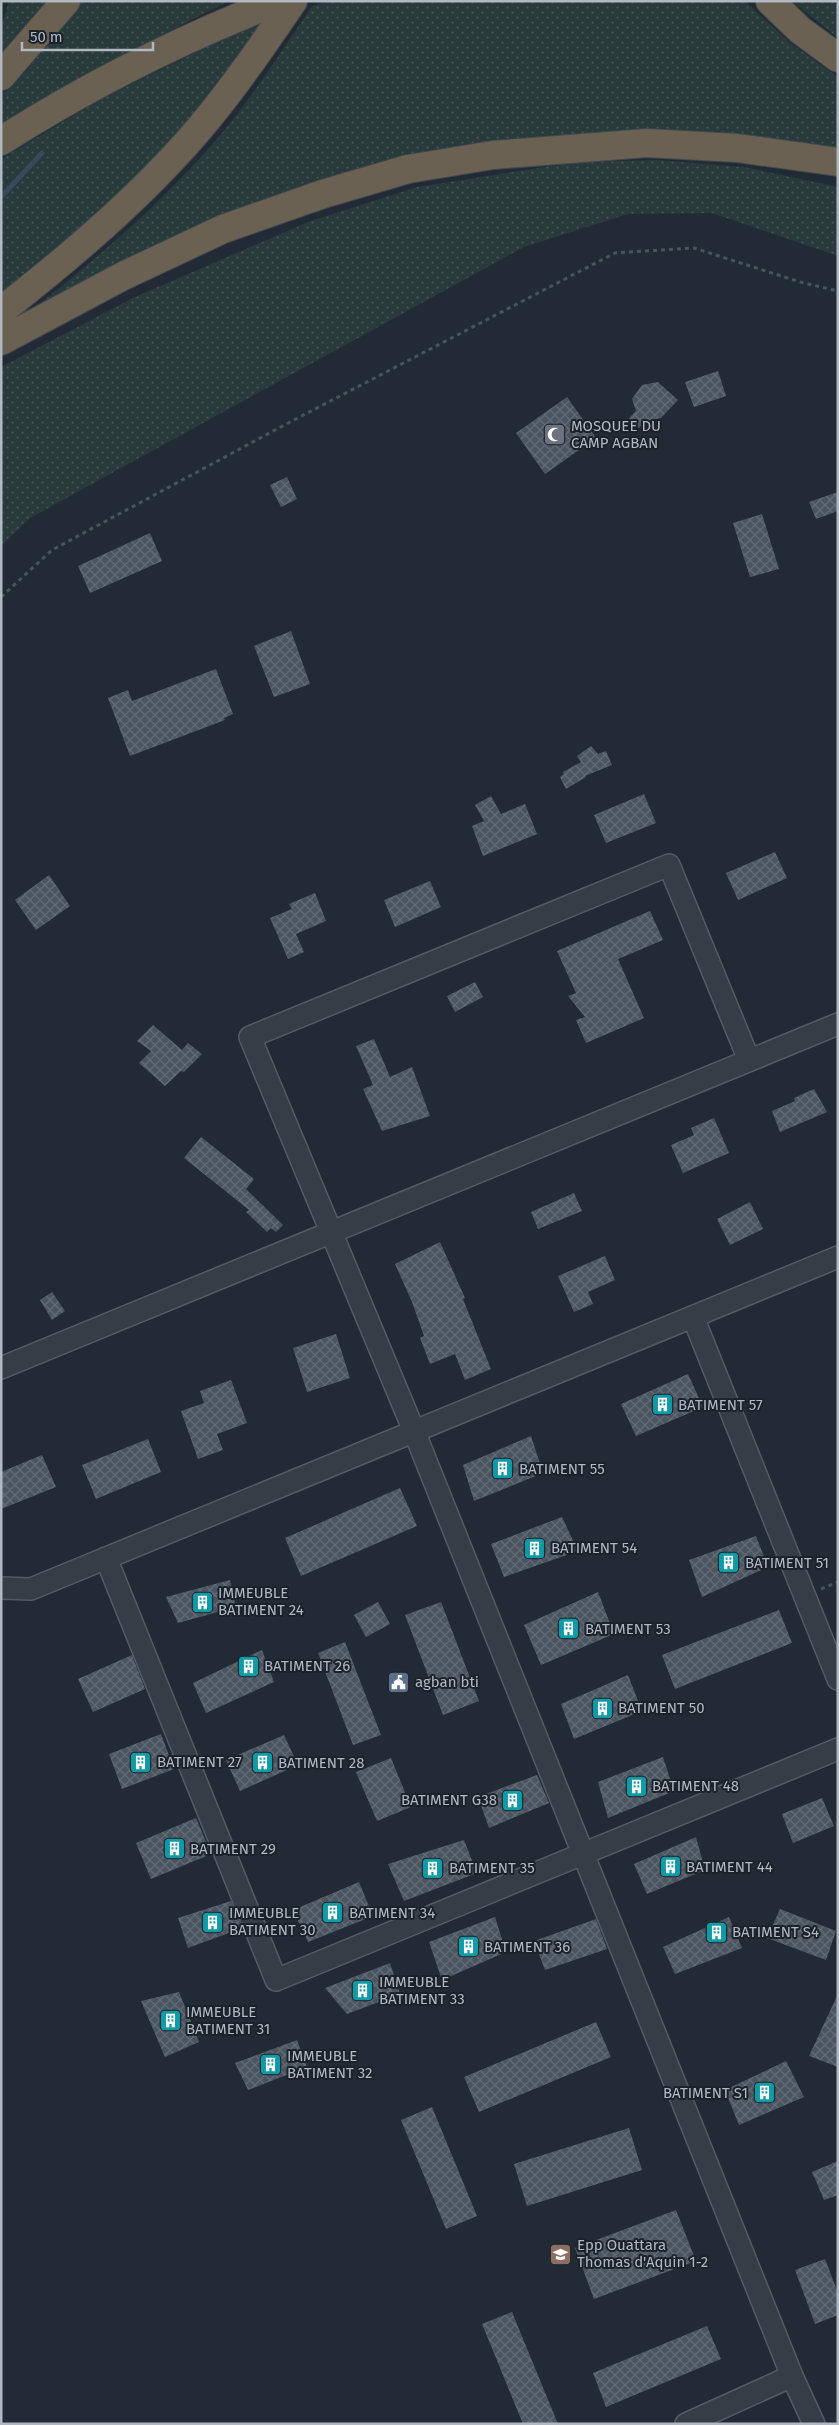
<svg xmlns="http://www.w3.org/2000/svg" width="839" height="2425" font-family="'Fira Sans',sans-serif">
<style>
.grass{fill:url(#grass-dots)}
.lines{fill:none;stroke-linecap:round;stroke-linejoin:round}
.stream{stroke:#39495d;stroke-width:5}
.building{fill:url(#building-cross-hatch)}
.minor-casing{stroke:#535b63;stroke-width:24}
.highway-casing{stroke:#404850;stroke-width:30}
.path{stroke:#465658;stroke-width:3;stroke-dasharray:4 4;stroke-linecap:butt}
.minor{stroke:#363d46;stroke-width:21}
.highway{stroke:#6b6153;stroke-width:28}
.labels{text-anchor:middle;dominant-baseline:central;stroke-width:4;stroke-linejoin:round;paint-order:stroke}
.poi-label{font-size:15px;fill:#b0b8c2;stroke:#1b222a;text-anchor:start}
</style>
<defs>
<pattern id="grass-dots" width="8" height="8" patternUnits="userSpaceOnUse" patternTransform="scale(1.25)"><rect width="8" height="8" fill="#283a3a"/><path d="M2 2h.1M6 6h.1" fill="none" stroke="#455455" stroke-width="1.8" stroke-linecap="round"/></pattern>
<pattern id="building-cross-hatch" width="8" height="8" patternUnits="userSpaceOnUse" patternTransform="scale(1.25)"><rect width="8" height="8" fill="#4b5560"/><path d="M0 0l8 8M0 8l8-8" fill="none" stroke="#626b75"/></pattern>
</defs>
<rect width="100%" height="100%" fill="#222b35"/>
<path class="grass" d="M9 1H48L1 58V28Z
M81 1H230C151 39 76 79 1 125V95L26 71Z
M330 1H745L789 42 838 77V159L650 132 574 134 497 141 24 316C93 262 159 206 217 139 252 98 282 50 312 6Z
M792 1H838V38Z
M265 22 193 122 127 193 1 300V159L97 101 239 31Z
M656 160 744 167 838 187V256L712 213 628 214 524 247 30 518 1 546V367L135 297 308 222 417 187 577 162Z"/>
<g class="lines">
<path class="stream" d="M1 197 42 153"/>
</g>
<path class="building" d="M718 371 726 396 694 407 685 382Z
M658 382 678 400 661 418 646 421 639 428 629 418 636 411 632 399 642 385Z
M567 397 596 438 545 474 516 433Z
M287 477 297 499 281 507 270 485Z
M838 492V511L816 519 809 502Z
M762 514 779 569 750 577 733 523Z
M150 533 162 561 90 593 78 566Z
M291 631 310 684 274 697 254 646Z
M216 669 233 714 224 718 225 720 130 756 108 698 128 690 132 701Z
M591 746 598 754 606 751 612 765 585 776 586 777 566 789 560 777 564 774 563 772 581 762 577 756Z
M644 794 656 823 606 843 594 815Z
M491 796 501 814 525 804 537 834 483 856 472 826 484 821 475 805Z
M775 852 787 878 738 900 726 873Z
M49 875 70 906 36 930 15 900Z
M430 881 441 907 395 927 384 900Z
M315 893 326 921 296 934 304 952 288 959 270 918 292 909 289 904Z
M650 911 663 940 618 959 644 1018 586 1043 576 1020 585 1017 568 996 576 993 557 951Z
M475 982 483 997 455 1012 447 996Z
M153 1025 182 1050 188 1043 202 1054 184 1072 181 1071 165 1086 139 1063 151 1051 137 1041Z
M374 1039 390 1077 412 1067 430 1116 382 1131 363 1089 373 1085 356 1046Z
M814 1089 827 1112 780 1132 772 1111 795 1101 794 1098Z
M714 1118 729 1153 683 1173 671 1145 694 1135 691 1128Z
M201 1137 254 1179 246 1189 283 1225 276 1232 271 1228 267 1232 246 1212 249 1210 184 1158Z
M574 1193 582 1211 538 1229 531 1212Z
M750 1202 763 1229 730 1245 717 1219Z
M440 1242 465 1298 463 1299 491 1369 465 1380 455 1354 430 1364 420 1338 424 1336 412 1302 395 1264Z
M605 1256 615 1280 588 1292 593 1304 574 1312 558 1276Z
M52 1292 65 1311 52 1320 40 1300Z
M336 1334 350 1378 307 1392 293 1348Z
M688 1374 703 1407 636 1436 621 1404Z
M231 1380 247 1423 217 1434 223 1450 198 1459 181 1411 204 1403 200 1391Z
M531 1436 543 1473 474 1501 463 1465Z
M148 1439 161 1472 96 1499 82 1465Z
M42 1455 56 1487 1 1509V1472Z
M400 1488 417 1526 301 1576 285 1538Z
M562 1517 578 1551 504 1577 491 1544Z
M756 1536 768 1567 702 1597 689 1560Z
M230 1580 236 1607 178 1623 166 1597Z
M598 1592 614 1634 541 1665 524 1625Z
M378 1602 390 1624 366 1637 354 1615Z
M441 1602 479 1701 443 1715 405 1615Z
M779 1610 792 1643 675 1689 662 1655Z
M345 1642 381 1735 353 1745 318 1653Z
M262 1650 274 1682 206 1713 193 1683Z
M132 1655 145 1689 93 1712 78 1679Z
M628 1675 642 1711 574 1739 561 1704Z
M161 1734 174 1769 122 1789 109 1754Z
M284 1735 298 1765 240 1791 226 1760Z
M663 1757 674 1791 608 1818 598 1782Z
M391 1758 411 1807 377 1821 356 1772Z
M537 1775 549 1803 489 1828 478 1797Z
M822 1798 834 1826 793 1843 782 1814Z
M196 1818 211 1854 151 1879 136 1843Z
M696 1837 705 1870 647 1894 634 1864Z
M464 1840 477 1873 404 1901 388 1864Z
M359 1882 373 1916 308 1942 293 1910Z
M231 1901 242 1928 188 1948 178 1918Z
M780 1909 836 1931 826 1960 767 1938Z
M495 1917 506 1952 442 1980 429 1942Z
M729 1917 742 1948 675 1974 663 1947Z
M596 1919 607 1949 545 1970 534 1941Z
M390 1963 400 1994 347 2014 325 1988Z
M179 1992 199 2042 165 2057 141 2001Z
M838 1994V2067L809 2056Z
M596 2022 611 2057 479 2112 464 2077Z
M297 2040 307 2067 248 2090 235 2063Z
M786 2061 804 2097 739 2125 725 2090Z
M432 2107 477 2216 446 2229 401 2120Z
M629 2128 642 2170 527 2206 514 2164Z
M838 2161V2195L824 2200 812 2172Z
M676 2210 696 2261 594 2299 575 2248Z
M825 2259 838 2293V2315L815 2324 795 2270Z
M512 2312 558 2424H523L482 2324Z
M707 2326 721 2359 606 2407 593 2373Z"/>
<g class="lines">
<defs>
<path id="minor" d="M749 1060 669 865 250 1037 414 1431 792 2376 814 2424
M693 1317 838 1679
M1 1368 838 1024
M106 1558 276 1980 838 1749
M1 1588 31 1589 838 1257
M686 2424 792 2376"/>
<path id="highway" d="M770 1 800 30 838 58
M1 76 66 1
M1 141C89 85 181 39 278 1
M1 311C71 256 141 197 199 129 233 89 263 45 293 1
M1 341 123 276 223 229 323 194 408 169 493 155 647 143 737 148 838 162"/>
</defs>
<use href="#minor" class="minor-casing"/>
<use href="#highway" class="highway-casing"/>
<path class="path" d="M1 597 52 550 290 422 615 253 694 248 800 282 838 291
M821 1589 838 1582"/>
<use href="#minor" class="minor"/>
<use href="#highway" class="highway"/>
</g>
<defs>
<symbol id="mosque-square" viewBox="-11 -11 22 22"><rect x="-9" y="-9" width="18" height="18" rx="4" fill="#6b7280" stroke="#1b222a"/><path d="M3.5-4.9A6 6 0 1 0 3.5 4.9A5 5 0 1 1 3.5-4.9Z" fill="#fff"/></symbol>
<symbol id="building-square" viewBox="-11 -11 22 22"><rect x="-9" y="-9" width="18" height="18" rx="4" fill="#0f9aa8" stroke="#1b222a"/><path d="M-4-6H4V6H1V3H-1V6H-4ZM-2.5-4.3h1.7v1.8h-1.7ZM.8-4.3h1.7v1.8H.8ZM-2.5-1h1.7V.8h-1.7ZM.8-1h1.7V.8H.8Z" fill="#fff"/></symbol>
<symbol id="civic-square" viewBox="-11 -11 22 22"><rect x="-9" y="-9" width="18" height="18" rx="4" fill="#5c6f8a" stroke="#1b222a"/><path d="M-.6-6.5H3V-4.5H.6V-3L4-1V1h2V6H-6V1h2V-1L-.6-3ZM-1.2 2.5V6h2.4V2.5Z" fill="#fff"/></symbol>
<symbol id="school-square" viewBox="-11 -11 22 22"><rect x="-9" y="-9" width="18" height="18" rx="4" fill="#8d6e63" stroke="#1b222a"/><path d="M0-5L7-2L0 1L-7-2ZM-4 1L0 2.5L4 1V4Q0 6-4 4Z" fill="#fff"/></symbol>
</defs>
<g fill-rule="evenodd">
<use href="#mosque-square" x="542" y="422" width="25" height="25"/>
<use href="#building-square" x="650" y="1392" width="25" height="25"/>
<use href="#building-square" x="490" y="1456" width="25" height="25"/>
<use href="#building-square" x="522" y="1536" width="25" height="25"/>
<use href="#building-square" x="716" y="1550" width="25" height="25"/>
<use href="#building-square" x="190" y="1590" width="25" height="25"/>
<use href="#building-square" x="556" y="1616" width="25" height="25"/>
<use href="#building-square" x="236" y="1654" width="25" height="25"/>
<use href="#civic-square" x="386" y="1670" width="25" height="25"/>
<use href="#building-square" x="590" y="1696" width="25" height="25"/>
<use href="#building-square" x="128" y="1750" width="25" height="25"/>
<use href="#building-square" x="250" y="1750" width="25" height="25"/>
<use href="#building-square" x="624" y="1774" width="25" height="25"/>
<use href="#building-square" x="500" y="1788" width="25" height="25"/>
<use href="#building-square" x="162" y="1836" width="25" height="25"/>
<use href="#building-square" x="658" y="1854" width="25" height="25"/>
<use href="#building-square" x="420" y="1856" width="25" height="25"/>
<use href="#building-square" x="320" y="1900" width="25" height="25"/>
<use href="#building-square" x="200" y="1910" width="25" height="25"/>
<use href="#building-square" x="704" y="1920" width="25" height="25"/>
<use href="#building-square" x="456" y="1934" width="25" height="25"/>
<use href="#building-square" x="350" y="1978" width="25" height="25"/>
<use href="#building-square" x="158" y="2008" width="25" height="25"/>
<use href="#building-square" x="258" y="2052" width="25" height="25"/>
<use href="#building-square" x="752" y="2080" width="25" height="25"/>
<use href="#school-square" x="548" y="2242" width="25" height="25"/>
</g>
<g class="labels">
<g class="poi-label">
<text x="571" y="426">MOSQUEE DU<tspan x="571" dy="17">CAMP AGBAN</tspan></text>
<text x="678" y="1405">BATIMENT 57</text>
<text x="519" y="1469">BATIMENT 55</text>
<text x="551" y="1548">BATIMENT 54</text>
<text x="745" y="1563">BATIMENT 51</text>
<text x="218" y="1593">IMMEUBLE<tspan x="218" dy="17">BATIMENT 24</tspan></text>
<text x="585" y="1629">BATIMENT 53</text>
<text x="264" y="1666">BATIMENT 26</text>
<text x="415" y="1682">agban bti</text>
<text x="618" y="1708">BATIMENT 50</text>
<text x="157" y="1762">BATIMENT 27</text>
<text x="278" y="1763">BATIMENT 28</text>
<text x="652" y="1786">BATIMENT 48</text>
<text x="497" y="1800" text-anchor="end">BATIMENT G38</text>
<text x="190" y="1849">BATIMENT 29</text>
<text x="686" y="1867">BATIMENT 44</text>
<text x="449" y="1868">BATIMENT 35</text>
<text x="229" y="1913">IMMEUBLE<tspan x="229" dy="17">BATIMENT 30</tspan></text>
<text x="349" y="1913">BATIMENT 34</text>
<text x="732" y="1932">BATIMENT S4</text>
<text x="484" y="1947">BATIMENT 36</text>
<text x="379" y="1982">IMMEUBLE<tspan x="379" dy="17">BATIMENT 33</tspan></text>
<text x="186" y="2012">IMMEUBLE<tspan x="186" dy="17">BATIMENT 31</tspan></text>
<text x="287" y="2056">IMMEUBLE<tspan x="287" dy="17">BATIMENT 32</tspan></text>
<text x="748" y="2093" text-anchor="end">BATIMENT S1</text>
<text x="577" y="2245">Epp Ouattara<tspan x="577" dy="17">Thomas d'Aquin 1-2</tspan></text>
</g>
</g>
<rect width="839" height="2425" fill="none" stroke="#b0b8c2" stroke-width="5"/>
<path d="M22 42v8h131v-8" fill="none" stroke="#b0b8c2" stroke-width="2.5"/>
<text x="30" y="42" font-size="15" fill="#b0b8c2" stroke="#1b222a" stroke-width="4" paint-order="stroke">50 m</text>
</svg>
